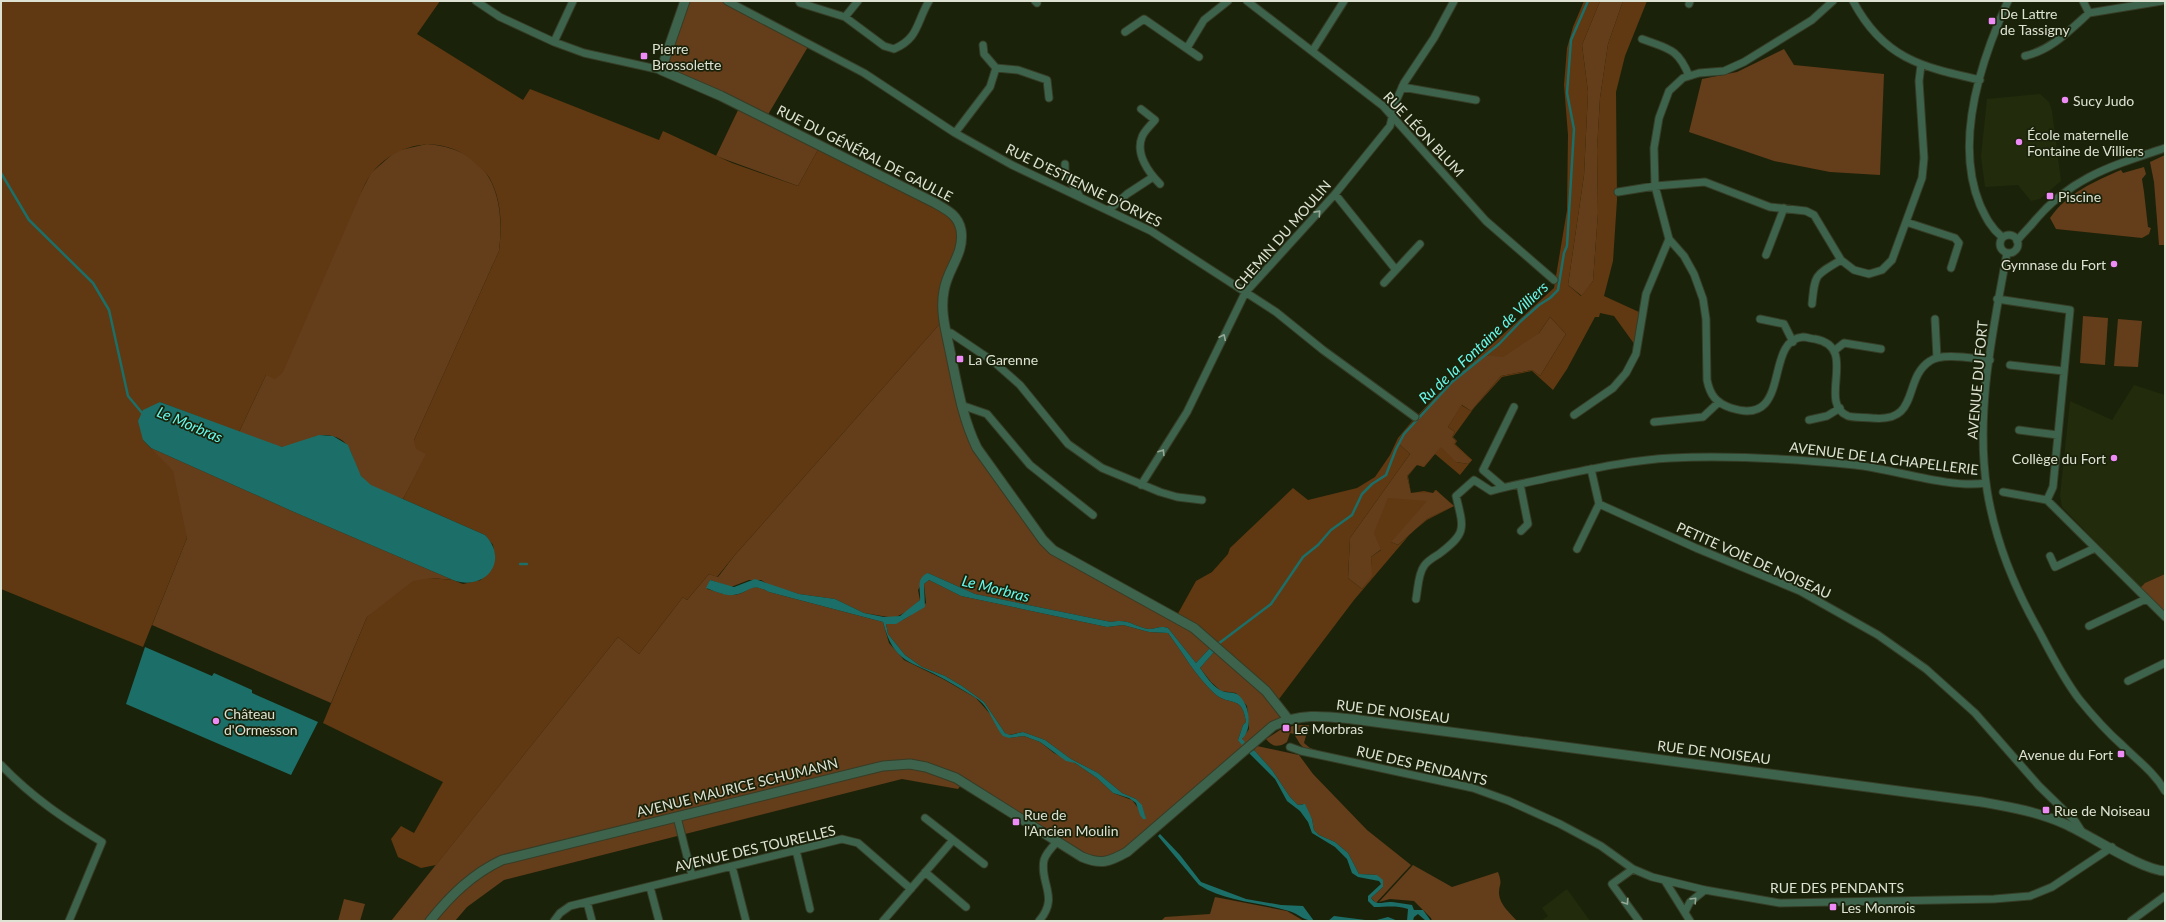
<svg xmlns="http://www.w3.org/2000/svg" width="2166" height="922" font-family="Lato,sans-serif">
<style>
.built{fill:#222b0b}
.green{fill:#643d1a;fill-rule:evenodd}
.forest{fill:#603811;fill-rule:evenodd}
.water{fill:#1c6f68}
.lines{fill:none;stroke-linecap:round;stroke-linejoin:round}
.stream{stroke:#1c6f68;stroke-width:2.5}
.minor-casing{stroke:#363d26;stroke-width:9}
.tertiary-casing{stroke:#363d26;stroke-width:11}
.minor{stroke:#3e634c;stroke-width:7}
.tertiary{stroke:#3e634c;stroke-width:9}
.oneway{stroke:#95a996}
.poi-dot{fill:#ef8bf7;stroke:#1b220a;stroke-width:1.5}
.labels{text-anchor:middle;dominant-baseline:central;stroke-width:3.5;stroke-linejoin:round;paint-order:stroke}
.poi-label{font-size:14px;fill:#dde2d3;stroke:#1b220a;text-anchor:start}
.street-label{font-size:14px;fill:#dde2d3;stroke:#1b220a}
.water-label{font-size:15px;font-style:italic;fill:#67f9ec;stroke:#1b220a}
</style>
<rect width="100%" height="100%" fill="#1b220a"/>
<path class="built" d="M2040 94 2049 102 2052 111 2061 181 2040 199 2031 201 2018 185 1985 187 1981 156 1987 99Z
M2134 385 2165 395V574L2146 583 2140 588 2062 507 2060 496 2070 401 2112 420Z
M1567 889 1590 921H1541L1548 916 1542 908Z"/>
<path class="green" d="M685 1H727L809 45 766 118 820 146 798 186 716 156 740 106 661 70Z
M1600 1H1623L1608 44 1600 98 1597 150 1598 213 1593 281 1582 296 1568 285 1584 175 1588 92 1582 45Z
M1784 49 1794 65 1884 74 1880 175 1830 172 1774 161 1689 132 1702 79 1737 72Z
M427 144C490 149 506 194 499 251L414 440 427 454 403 499C391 494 374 490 365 481 350 466 357 442 332 436 314 431 300 448 283 447 269 447 252 437 239 432L266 375 371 173 396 151Z
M2165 155V245H2159L2154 182 2150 162Z
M2144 167 2146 174 2142 179 2144 192 2148 227 2151 228 2149 234 2142 238 2056 229 2050 218C2066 194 2095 181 2121 170L2123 173Z
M2083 316 2108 318 2105 365 2080 363Z
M1550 317 1566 334 1540 376 1532 370 1501 376 1471 411 1462 405 1448 427 1455 432 1452 437 1456 441 1454 444 1472 460 1468 464 1456 462 1435 454 1424 467 1417 465 1407 476 1411 493H1433L1436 490 1454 506 1427 519 1398 545 1391 542 1371 557 1373 576 1362 589 1348 578 1350 538 1410 454 1398 443 1404 431 1447 386 1483 354 1539 333Z
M944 319 969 431 1043 540 1216 647 1288 719 1127 852 1093 862 963 783 958 789 902 779 504 880 467 907 455 921H391L618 637 639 654 683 597 687 600 709 574 718 577 734 556ZM928 573 975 594 1111 622C1129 618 1134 627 1149 629 1156 629 1160 625 1168 628L1196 663 1210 648 1214 652 1200 668 1211 682 1221 691 1236 693 1247 706 1249 729 1242 739 1238 740 1243 725 1246 722C1242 694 1231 707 1215 694 1196 677 1183 653 1168 633L1149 632 1123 625 1107 627 961 596 929 580 924 584 926 603C913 613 903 624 886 624L888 634 905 655 922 667 945 676 962 686 984 702 1005 733 1009 735 1023 732 1045 740 1071 759 1098 773 1122 793 1136 799 1142 806 1145 817 1132 800 1113 793 1097 778 1075 763 1054 753 1040 742 1024 736 1009 738 996 725 992 716 976 698 943 679 904 660 889 643 883 622 769 592C748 580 750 594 733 595 724 595 715 591 707 589L710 580 731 587 749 580H761L769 585 799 594 835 599 864 613 894 618 908 611 920 600 918 590Z
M2118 319 2142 321 2138 367 2114 366Z
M151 448 294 512 453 580 431 578 367 617 331 703 152 625 187 538Z
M2165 574V613L2140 588 2145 583Z
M1296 725H1309L1304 743 1310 748 1320 751 1306 750 1300 744 1294 734 1290 733 1287 742C1278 748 1273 747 1266 739L1280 730Z
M1257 746 1299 755 1313 774 1367 830 1411 865 1376 903 1371 898 1383 887 1377 875 1359 874 1348 853 1335 842 1319 835 1314 830 1312 819 1303 804 1298 805 1290 797 1272 770 1254 750Z
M1413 865 1452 887 1498 872C1503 886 1499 882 1499 894 1500 905 1510 913 1517 921H1432L1431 918 1414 901 1390 899 1379 902Z
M1215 897 1287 911 1304 921H1161L1165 917 1210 914Z
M344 899 365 904 360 921H338Z"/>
<path class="forest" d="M1 1H440L417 34 523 100 530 89 659 140 663 131 732 163 798 186 820 146 935 203 961 228 942 308 944 319 734 556 717 577 709 574 687 600 683 597 639 654 618 637 436 865 421 868 398 857 391 839 401 826 414 833 443 782 323 723 367 617 413 581 431 578 453 580 463 584 481 580 495 558 493 545 485 535 403 499 426 454 416 449 414 440 499 251C502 226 502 200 489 177 486 172 480 168 476 164 446 134 398 140 372 173 366 180 362 191 358 200L283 372 275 379 266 375 239 432 160 402 143 440 173 471 187 538 143 647 1 589Z
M1584 1H1600L1582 45 1588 92 1584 175 1568 285 1581 296 1593 281 1598 213 1597 150 1600 98 1608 44 1623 1H1647L1625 56 1616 92 1617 200 1613 261 1604 296 1639 312 1635 345 1614 316 1600 313 1599 317H1595L1567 369 1553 390 1532 371 1502 377 1474 408 1453 437 1457 441 1455 444 1472 460 1460 475 1435 454 1424 467 1417 465 1408 476 1411 493 1424 491 1433 493 1435 490 1454 506 1427 520 1411 533 1354 600 1276 703 1176 617 1196 581 1212 572 1228 554 1230 548 1293 488 1308 500 1357 488 1375 477 1390 455 1398 438 1412 421 1446 386 1554 288 1567 210 1568 135 1564 85 1567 48 1573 27ZM1550 317 1566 334 1540 376 1532 370 1501 376 1471 411 1461 405 1448 427 1455 432 1452 437 1456 441 1453 444 1471 460 1468 464 1456 462 1441 447 1424 466 1417 465 1407 476 1411 493H1433L1436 490 1453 506 1427 519 1398 545 1391 542 1427 501 1388 498 1374 533 1381 550 1371 557 1372 576 1362 589 1348 578 1350 538 1410 454 1398 443 1404 431 1412 422 1447 386 1483 355 1503 357 1539 333Z"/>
<path class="water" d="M160 402 282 447 319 435 333 436 348 445 361 476 371 485 485 535C510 561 485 592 453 580L294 512 151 448 143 440 138 421 143 410Z
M928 573 975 594 1111 622C1129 618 1134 627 1149 629 1156 629 1160 625 1168 628L1196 663 1210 648 1214 652 1200 668C1206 676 1212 686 1222 691 1226 693 1233 692 1237 694 1250 703 1253 729 1242 739L1245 742 1242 745 1238 740 1243 725 1246 722C1242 694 1231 707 1215 694 1196 677 1183 653 1168 633L1149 632 1123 625 1107 627 961 596 929 580 924 584 925 607 896 624H886L888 634 905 655 922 667 945 676 962 686 984 702 1005 733 1010 735 1023 732 1045 740 1071 759 1098 773 1122 793 1136 799 1142 805 1146 819H1143L1140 815 1136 803 1129 798 1113 793 1097 778 1075 763 1066 761 1040 742 1024 736 1009 738 1003 736C993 724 990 707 976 698 966 692 955 685 944 679 910 660 894 664 883 622L769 592C749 581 751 593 733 595 725 596 714 591 706 588L710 580 734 587 755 579 799 594 835 599 864 613 884 617 900 616 920 600C921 590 915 578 928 573Z
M145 647 212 676 214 673 252 690V693L318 722 291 775 126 704Z
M1254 750 1272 770 1290 797 1298 805 1305 804 1312 819 1314 830 1319 835 1335 842 1348 853 1359 874 1377 875 1383 880V887L1371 898C1377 907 1383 901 1392 902 1399 903 1406 904 1412 905L1414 910H1423L1431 921H1426L1418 914 1414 917 1413 921H1407L1408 909C1396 905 1386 907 1374 907L1368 901V896L1381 884 1379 881 1358 877 1352 873 1347 859 1335 847 1312 833 1308 822 1300 811 1287 801 1275 779 1249 753Z
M1160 834 1180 855 1201 882 1246 899 1281 905 1303 906 1314 921C1304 921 1299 914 1289 911 1259 902 1226 902 1199 885L1158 836Z
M1334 916 1373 921 1388 917 1398 921H1328Z"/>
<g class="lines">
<path class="stream" d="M1 173 29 220 93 283 109 310 128 396 143 414
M520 564H527
M1218 644 1271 604 1303 557 1318 545 1331 530 1352 515 1362 494 1372 484 1386 475 1396 449 1404 434 1452 382 1499 344 1521 321 1539 305 1550 298 1558 290 1564 253 1567 246 1574 129 1567 93 1571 40 1588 1"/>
<defs>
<path id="minor" d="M476 1 500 17 554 42 584 53 661 70
M727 1 864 73 955 133 1012 165 1151 231 1276 312 1323 350 1415 417
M799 1 800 3 845 17 884 46 894 49C919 38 916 23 929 1
M1035 1 1037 3
M1247 1 1383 106 1486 221 1554 280
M1833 1 1812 20 1744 62 1724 71 1699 73 1683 78 1669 91 1659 118 1654 148 1655 186 1669 239 1684 256 1694 274 1703 299 1706 319 1707 380C1710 395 1716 403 1731 408 1793 428 1763 340 1803 337 1807 337 1811 339 1815 339 1860 347 1816 403 1848 416 1854 418 1865 417 1872 418 1921 423 1902 379 1930 361 1942 352 1975 359 1990 360
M1853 1C1883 58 1921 67 1980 80
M2083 1 2089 13
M1689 4 1690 1
M2089 13 2162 1
M845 17 858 1
M1125 32 1144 19 1199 57
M1642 39C1668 49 1678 48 1689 76
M554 42 573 1
M983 45 984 54 996 68 1018 70 1047 80 1049 98
M1187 48 1204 20 1228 1
M1313 50 1344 1
M2025 56C2051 50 2069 31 2089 13
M1402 87 1476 100
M1141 109 1155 120C1151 125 1144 131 1142 137 1135 154 1149 173 1160 184
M955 133 990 87 996 68
M1065 164V171L1080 197
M1618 192 1655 186 1705 182 1770 207 1806 211 1814 215 1841 260 1854 270 1869 274 1882 270 1892 260 1922 178 1924 158 1919 81 1921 65
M1335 194 1396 270
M1109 210 1127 194 1153 177
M1906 222 1955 238 1959 243 1951 268
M2000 244a9 9 0 1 1 18 0a9 9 0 1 1-18 0Z
M2002 237C1991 228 1986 218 1980 205 1954 142 1981 60 2008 1
M2017 241C2021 235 2027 230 2032 224 2069 178 2111 166 2165 148
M2007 253C1993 330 1975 412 1987 490 1995 540 2014 587 2039 631 2051 654 2063 678 2079 699 2092 715 2106 731 2122 745 2137 760 2154 772 2165 791
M1766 255 1784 208
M1384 283 1420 244
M1997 299 2070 310 2053 487 2047 500 2165 617
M1812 304C1815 274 1814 276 1841 260
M1760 319 1784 324 1793 342
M1935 319 1937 358
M946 332 951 333 994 362 1020 385 1068 444 1102 468 1160 492 1177 497 1202 500
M1834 351 1844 343 1881 349
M2010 365 2064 371
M961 405 987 414 1030 465 1093 515
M1574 415 1613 388 1626 373 1636 354 1646 294 1669 239
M1809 420 1827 416 1840 408
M1654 422 1703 417 1719 402
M2019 430 2058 435
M1591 469 1599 504 1696 548 1800 591 1878 635 1926 669 1975 713 2039 786 2075 821 2082 832
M1520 484 1528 524 1521 531
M1141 485 1187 412 1245 293 1335 194 1390 126 1396 101 1404 83 1434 38 1454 1
M1503 487 1483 470 1514 407
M2003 492 2047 500
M1577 549 1599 504
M2050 556 2055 567 2095 548
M1416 599C1418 589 1418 574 1424 566 1427 561 1434 557 1439 554 1467 533 1464 529 1456 496L1474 480 1491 491C1511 485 1532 482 1552 477 1591 469 1632 460 1671 458 1733 455 1794 459 1855 465 1893 469 1951 489 1986 483
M2089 626 2146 599
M2128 681 2165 663
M1290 747 1301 751 1473 788 1509 801 1560 824 1601 846 1633 869 1652 877 1705 890 1780 903 1994 899 2030 896 2052 887 2112 847
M1 765C33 798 63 818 102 842L69 921
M677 817 692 876
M925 818 984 864
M796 850 810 909
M732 866 746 921
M1633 869 1612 884 1639 921
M925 872 966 907
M1665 881 1690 921
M650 887 659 921
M587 902 592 921
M1685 912 1690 902 1705 890
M554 921 560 913 570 906 842 839 858 843 911 889
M883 921 953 840
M1039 921C1060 897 1039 883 1044 860 1046 853 1052 847 1057 842
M2131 921 2165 896"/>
<path id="tertiary" d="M685 1 661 70 721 96 935 203C947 210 958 215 961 230 965 254 947 269 944 291 940 311 946 331 950 351 957 384 962 417 977 448L1043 540 1053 550 1194 628 1266 691 1288 719
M430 921C450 896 472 874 502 860L883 766 910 764 926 767 956 778 1082 857C1101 865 1109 862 1127 852L1273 726C1301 713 1323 716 1352 719L1982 802C2010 807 2039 812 2065 824 2090 835 2141 870 2165 871"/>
</defs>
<use href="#minor" class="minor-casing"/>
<use href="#tertiary" class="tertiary-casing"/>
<use href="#minor" class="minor"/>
<use href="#tertiary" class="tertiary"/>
</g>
<defs><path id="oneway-chevron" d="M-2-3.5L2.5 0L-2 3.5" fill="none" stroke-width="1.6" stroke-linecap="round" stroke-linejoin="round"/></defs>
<g class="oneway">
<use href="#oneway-chevron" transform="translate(1318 213) rotate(-48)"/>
<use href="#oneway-chevron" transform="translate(1223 337) rotate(-64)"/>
<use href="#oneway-chevron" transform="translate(1162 452) rotate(-58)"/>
<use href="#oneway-chevron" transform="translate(1694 900) rotate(-46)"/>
<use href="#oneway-chevron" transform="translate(1626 902) rotate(57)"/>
</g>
<g class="poi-dot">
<rect x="1988" y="17" width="8" height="8" rx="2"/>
<rect x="640" y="52" width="8" height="8" rx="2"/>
<circle cx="2065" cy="100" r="4"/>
<circle cx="2019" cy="142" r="4"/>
<rect x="2046" y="192" width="8" height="8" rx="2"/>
<circle cx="2114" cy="264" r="4"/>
<rect x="956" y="355" width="8" height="8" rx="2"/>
<circle cx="2114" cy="458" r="4"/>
<circle cx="216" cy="721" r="4"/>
<rect x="1282" y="724" width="8" height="8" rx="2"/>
<rect x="2117" y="750" width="8" height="8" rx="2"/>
<rect x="2042" y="806" width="8" height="8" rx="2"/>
<rect x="1012" y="818" width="8" height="8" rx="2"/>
<rect x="1829" y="903" width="8" height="8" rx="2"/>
</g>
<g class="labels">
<g class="poi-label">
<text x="2000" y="13">De Lattre<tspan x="2000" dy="16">de Tassigny</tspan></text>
<text x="652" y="48">Pierre<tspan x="652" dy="16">Brossolette</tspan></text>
<text x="2073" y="100">Sucy Judo</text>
<text x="2027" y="134">École maternelle<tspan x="2027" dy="16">Fontaine de Villiers</tspan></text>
<text x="2058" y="196">Piscine</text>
<text x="2106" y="264" text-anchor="end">Gymnase du Fort</text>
<text x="968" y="359">La Garenne</text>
<text x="2106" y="458" text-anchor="end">Collège du Fort</text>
<text x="224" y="713">Château<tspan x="224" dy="16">d'Ormesson</tspan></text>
<text x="1294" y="728">Le Morbras</text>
<text x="2113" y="754" text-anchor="end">Avenue du Fort</text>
<text x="2054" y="810">Rue de Noiseau</text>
<text x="1024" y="814">Rue de<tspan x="1024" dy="16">l'Ancien Moulin</tspan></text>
<text x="1841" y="907">Les Monrois</text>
</g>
<g class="street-label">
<text transform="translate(1424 134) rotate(47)">RUE LÉON BLUM</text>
<text transform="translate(865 153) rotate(27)">RUE DU GÉNÉRAL DE GAULLE</text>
<text transform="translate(1084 185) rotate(26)">RUE D'ESTIENNE D'ORVES</text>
<text transform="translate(1282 235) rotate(-49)">CHEMIN DU MOULIN</text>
<text transform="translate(1977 380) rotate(-85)">AVENUE DU FORT</text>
<text transform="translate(1884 458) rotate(7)">AVENUE DE LA CHAPELLERIE</text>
<text transform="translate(1754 560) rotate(24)">PETITE VOIE DE NOISEAU</text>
<text transform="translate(1393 711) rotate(7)">RUE DE NOISEAU</text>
<text transform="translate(1714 752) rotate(7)">RUE DE NOISEAU</text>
<text transform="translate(1422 765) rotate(13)">RUE DES PENDANTS</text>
<text transform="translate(737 787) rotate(-14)">AVENUE MAURICE SCHUMANN</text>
<text transform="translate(755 848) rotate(-13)">AVENUE DES TOURELLES</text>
<text x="1837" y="887">RUE DES PENDANTS</text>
</g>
<g class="water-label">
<text transform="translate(1483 342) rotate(-43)">Ru de la Fontaine de Villiers</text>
<text transform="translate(190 424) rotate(23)">Le Morbras</text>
<text transform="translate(996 588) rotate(14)">Le Morbras</text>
</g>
</g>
<rect width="2166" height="922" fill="none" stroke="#dde2d3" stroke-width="4"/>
</svg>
